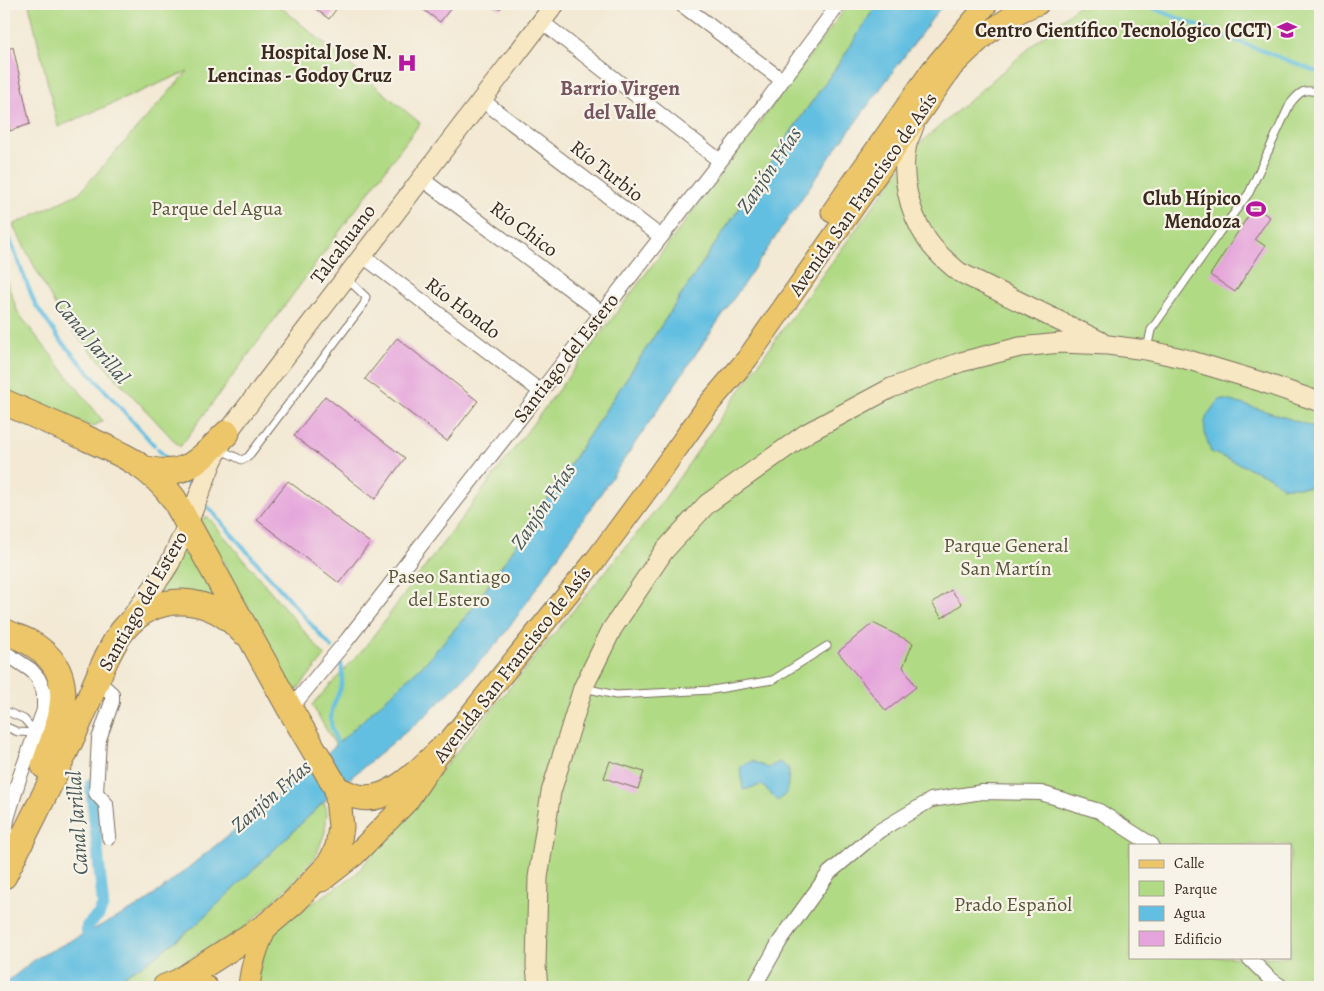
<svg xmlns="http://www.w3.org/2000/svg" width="1324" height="991" font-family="Alegreya,serif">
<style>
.green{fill:#b1da85;stroke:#768252;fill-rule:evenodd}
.water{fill:#63bfe1;stroke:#4f7480}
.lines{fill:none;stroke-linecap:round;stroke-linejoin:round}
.stream{stroke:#63bfe1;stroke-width:4}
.canal{stroke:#63bfe1;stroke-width:12}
.building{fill:#e5a4db}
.lane-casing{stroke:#7b6d5e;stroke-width:9}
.street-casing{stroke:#7b6d5e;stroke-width:16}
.secondary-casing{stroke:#7b6d5e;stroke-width:21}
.primary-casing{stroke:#7b6d5e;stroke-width:23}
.highway-casing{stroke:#7b6d5e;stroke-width:27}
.lane{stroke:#fff;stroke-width:7}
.street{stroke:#fff;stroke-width:14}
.secondary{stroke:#f7e8c3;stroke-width:19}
.primary{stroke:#ecc669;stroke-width:21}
.highway{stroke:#ecc669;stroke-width:25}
.labels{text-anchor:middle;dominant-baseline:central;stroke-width:4.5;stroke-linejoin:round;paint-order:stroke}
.poi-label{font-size:20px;font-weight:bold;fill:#3b2a1e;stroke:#f7f3e8;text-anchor:end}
.street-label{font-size:20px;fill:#3b2a1e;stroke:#f7f3e8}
.park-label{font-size:20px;fill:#585638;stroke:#f7f3e8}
.neighbourhood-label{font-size:21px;font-weight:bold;fill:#765560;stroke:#f7f3e8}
.water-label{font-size:21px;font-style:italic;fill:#475758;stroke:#f7f3e8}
</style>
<rect width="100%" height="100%" fill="#f7f3e8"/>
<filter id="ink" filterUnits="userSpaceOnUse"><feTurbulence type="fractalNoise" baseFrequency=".02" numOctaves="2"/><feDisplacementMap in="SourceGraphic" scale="10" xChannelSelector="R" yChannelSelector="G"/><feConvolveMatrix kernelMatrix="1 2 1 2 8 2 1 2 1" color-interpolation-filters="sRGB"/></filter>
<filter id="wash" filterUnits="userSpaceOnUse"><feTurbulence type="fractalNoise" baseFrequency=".0096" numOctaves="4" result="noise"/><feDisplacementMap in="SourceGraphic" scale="20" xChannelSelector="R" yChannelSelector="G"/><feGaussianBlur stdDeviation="1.12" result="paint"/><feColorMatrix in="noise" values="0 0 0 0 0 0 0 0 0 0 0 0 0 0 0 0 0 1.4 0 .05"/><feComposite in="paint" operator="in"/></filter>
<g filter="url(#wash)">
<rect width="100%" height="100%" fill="#f3e9d4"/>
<path class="green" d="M29 4H277L420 123 180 447 63 321 13 225 79 193 188 71 58 127Z
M849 4H877L844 56 806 110 709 253 532 522 472 609 427 661 336 746 312 705 364 648Z
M1080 4H1320V987H255L266 943 282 923 355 875 658 508 777 337 918 145ZM1130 845H1290V957H1130Z
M4 273 18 313 103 421 92 427 4 391Z
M208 517 325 656 294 693 200 519Z
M186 544 218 603 156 598Z
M324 802 327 811 325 832 316 856 290 886 243 929 139 987H101C155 963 197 924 238 884 267 856 296 829 324 802Z"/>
<path class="water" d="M877 4H943L832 154 518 615 499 641 463 679 425 716 337 789 195 926 149 961 117 980 101 987H4V984L37 958 141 905 162 889 310 769 427 661 472 609 532 522 709 253 806 110 844 56Z
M1221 399C1253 406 1283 417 1314 427L1320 443V474L1309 487H1283L1270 477 1211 452C1202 427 1200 419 1221 399Z
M752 761 768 768 779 762 789 769 787 793 778 801 762 785 743 790 740 767Z"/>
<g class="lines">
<path class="stream" d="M1142 4 1320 73
M4 225 35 304 60 340 154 445
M158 449 169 462
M183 478 192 488
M208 507 332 648
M339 747C336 739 331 730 331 721 330 699 347 692 341 664"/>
<path class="canal" d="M87 932V926L99 914 103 905 91 784
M119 979 124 987"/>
</g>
<g id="blocks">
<path class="building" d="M309 4H340L329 19Z
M416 4H454L440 22Z
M493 4H504L500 9Z
M13 47 30 124 10 131 4 106V51Z
M4 147 9 161 4 163Z
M1254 207 1270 217 1255 239 1265 246 1235 292 1210 275Z
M397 338 478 401 447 441 365 379Z
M325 396 405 458 375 499 294 436Z
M288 481 370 543 339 583 257 520Z
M951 590 962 604 942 618 932 603Z
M873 623 913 643 903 667 916 687 886 711 838 652Z
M610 761 644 772 638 789 604 778Z"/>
</g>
</g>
<g filter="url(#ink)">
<use href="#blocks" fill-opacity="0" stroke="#7b6d5e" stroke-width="1"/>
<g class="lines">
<defs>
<path id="lane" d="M1147 349 1151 330 1219 233 1249 193 1290 104C1300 91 1304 88 1320 93
M219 449 242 460 248 457 364 304 366 297 346 278
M584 688 616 695 712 690 773 680 827 646
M4 726 18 732 36 733 24 719 8 712"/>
<path id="street" d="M681 4 782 80
M542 22 720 161
M482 100 661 237
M422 179 602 313
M363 256 540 391
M4 652 31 670 38 678 43 689 44 696V710L19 779 7 819 4 845 7 865
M96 684 103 686 112 694V702L99 739 96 793 106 804 109 837
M290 709 347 640 764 105 839 4
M1248 957 1269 978 1282 987
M754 987 780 941 829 873 879 831 931 800 982 792 1041 793 1099 811 1152 845"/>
<path id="secondary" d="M914 126C912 132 909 138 907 144 900 175 909 212 926 238 934 251 947 262 959 272L1100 341
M132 616 163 574 170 563 188 523 212 462 227 433 555 4
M538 987 536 966 538 878 551 792 583 688 612 629 664 551 707 504 807 433 891 388 961 362 1020 347 1061 343 1108 345 1146 350 1182 358 1262 382 1320 402"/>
<path id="primary" d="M832 212 931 71 987 4
M322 881 355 855 407 802 444 747 597 558 656 478 708 405 747 359 953 66C979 40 1002 17 1038 4
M178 982 207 987
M249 987C251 964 258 946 267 925"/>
<path id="highway" d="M4 402C29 413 54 424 79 435 117 452 149 464 174 499L290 709 337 789
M147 469C187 479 201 458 227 433
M4 631C12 635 21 638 29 642 84 673 59 721 44 766
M337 789C344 792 352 796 359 797 391 804 423 766 444 747
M4 876C30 823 57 772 81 718 92 694 107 649 124 629 157 590 210 595 243 632
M165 987 178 982 267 925 294 902 325 869 332 860 338 847 341 827 337 789"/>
</defs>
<use href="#lane" class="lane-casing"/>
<use href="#street" class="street-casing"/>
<use href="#secondary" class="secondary-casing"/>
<use href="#primary" class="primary-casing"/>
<use href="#highway" class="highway-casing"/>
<use href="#lane" class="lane"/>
<use href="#street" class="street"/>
<use href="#secondary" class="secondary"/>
<use href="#primary" class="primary"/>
<use href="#highway" class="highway"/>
</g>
</g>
<defs>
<symbol id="university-bare" viewBox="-9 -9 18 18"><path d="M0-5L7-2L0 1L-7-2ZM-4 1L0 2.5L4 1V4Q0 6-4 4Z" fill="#b5179e" stroke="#f7f3e8" stroke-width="2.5" paint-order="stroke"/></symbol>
<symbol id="hospital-bare" viewBox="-9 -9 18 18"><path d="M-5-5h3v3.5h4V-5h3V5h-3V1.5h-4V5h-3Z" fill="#b5179e" stroke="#f7f3e8" stroke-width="2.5" paint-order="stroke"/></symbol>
<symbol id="stadium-bare" viewBox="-9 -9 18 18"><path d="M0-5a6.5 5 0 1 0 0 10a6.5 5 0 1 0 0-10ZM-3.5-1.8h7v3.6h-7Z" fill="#b5179e" stroke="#f7f3e8" stroke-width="2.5" paint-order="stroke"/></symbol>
</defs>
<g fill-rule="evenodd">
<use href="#university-bare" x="1273" y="16" width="28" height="28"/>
<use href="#hospital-bare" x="393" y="49" width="28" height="28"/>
<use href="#stadium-bare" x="1242" y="195" width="28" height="28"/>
</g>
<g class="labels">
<g class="poi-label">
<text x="1272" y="30">Centro Científico Tecnológico (CCT)</text>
<text x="392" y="52">Hospital Jose N.<tspan x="392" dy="23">Lencinas - Godoy Cruz</tspan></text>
<text x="1241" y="198">Club Hípico<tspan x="1241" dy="23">Mendoza</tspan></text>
</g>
<g class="street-label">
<text transform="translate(607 171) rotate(38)">Río Turbio</text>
<text transform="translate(863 194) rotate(-55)">Avenida San Francisco de Asís</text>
<text transform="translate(524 229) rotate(37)">Río Chico</text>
<text transform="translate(343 244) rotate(-53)">Talcahuano</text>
<text transform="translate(463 308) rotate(37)">Río Hondo</text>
<text transform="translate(566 358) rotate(-52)">Santiago del Estero</text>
<text transform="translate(143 601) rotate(-60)">Santiago del Estero</text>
<text transform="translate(512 664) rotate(-52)">Avenida San Francisco de Asís</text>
</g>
<g class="park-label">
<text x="217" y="208">Parque del Agua</text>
<text x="1006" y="545">Parque General<tspan x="1006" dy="23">San Martín</tspan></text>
<text x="449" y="576">Paseo Santiago<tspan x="449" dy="23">del Estero</tspan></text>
<text x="1013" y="904">Prado Español</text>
</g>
<g class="neighbourhood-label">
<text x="620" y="88">Barrio Virgen<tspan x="620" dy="24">del Valle</tspan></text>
</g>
<g class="water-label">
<text transform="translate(769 170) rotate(-56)">Zanjón Frías</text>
<text transform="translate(92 341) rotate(50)">Canal Jarillal</text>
<text transform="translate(543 506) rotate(-56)">Zanjón Frías</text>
<text transform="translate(271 796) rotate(-41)">Zanjón Frías</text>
<text transform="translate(77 823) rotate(-94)">Canal Jarillal</text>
</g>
</g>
<rect width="1324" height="991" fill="none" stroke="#f7f3e8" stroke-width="20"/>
<rect x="1129" y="844" width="162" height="115" fill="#f7f3e8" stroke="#aca397"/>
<rect x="1139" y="860" width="25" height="8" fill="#ecc669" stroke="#aca397"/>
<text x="1174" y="868" font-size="15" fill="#3b2a1e">Calle</text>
<rect x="1139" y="881" width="25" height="15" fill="#b1da85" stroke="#aca397"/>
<text x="1174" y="894" font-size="15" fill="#3b2a1e">Parque</text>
<rect x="1139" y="906" width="25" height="15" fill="#63bfe1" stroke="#aca397"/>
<text x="1174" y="918" font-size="15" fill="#3b2a1e">Agua</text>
<rect x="1139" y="931" width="25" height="15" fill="#e5a4db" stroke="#aca397"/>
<text x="1174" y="944" font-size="15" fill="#3b2a1e">Edificio</text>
</svg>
